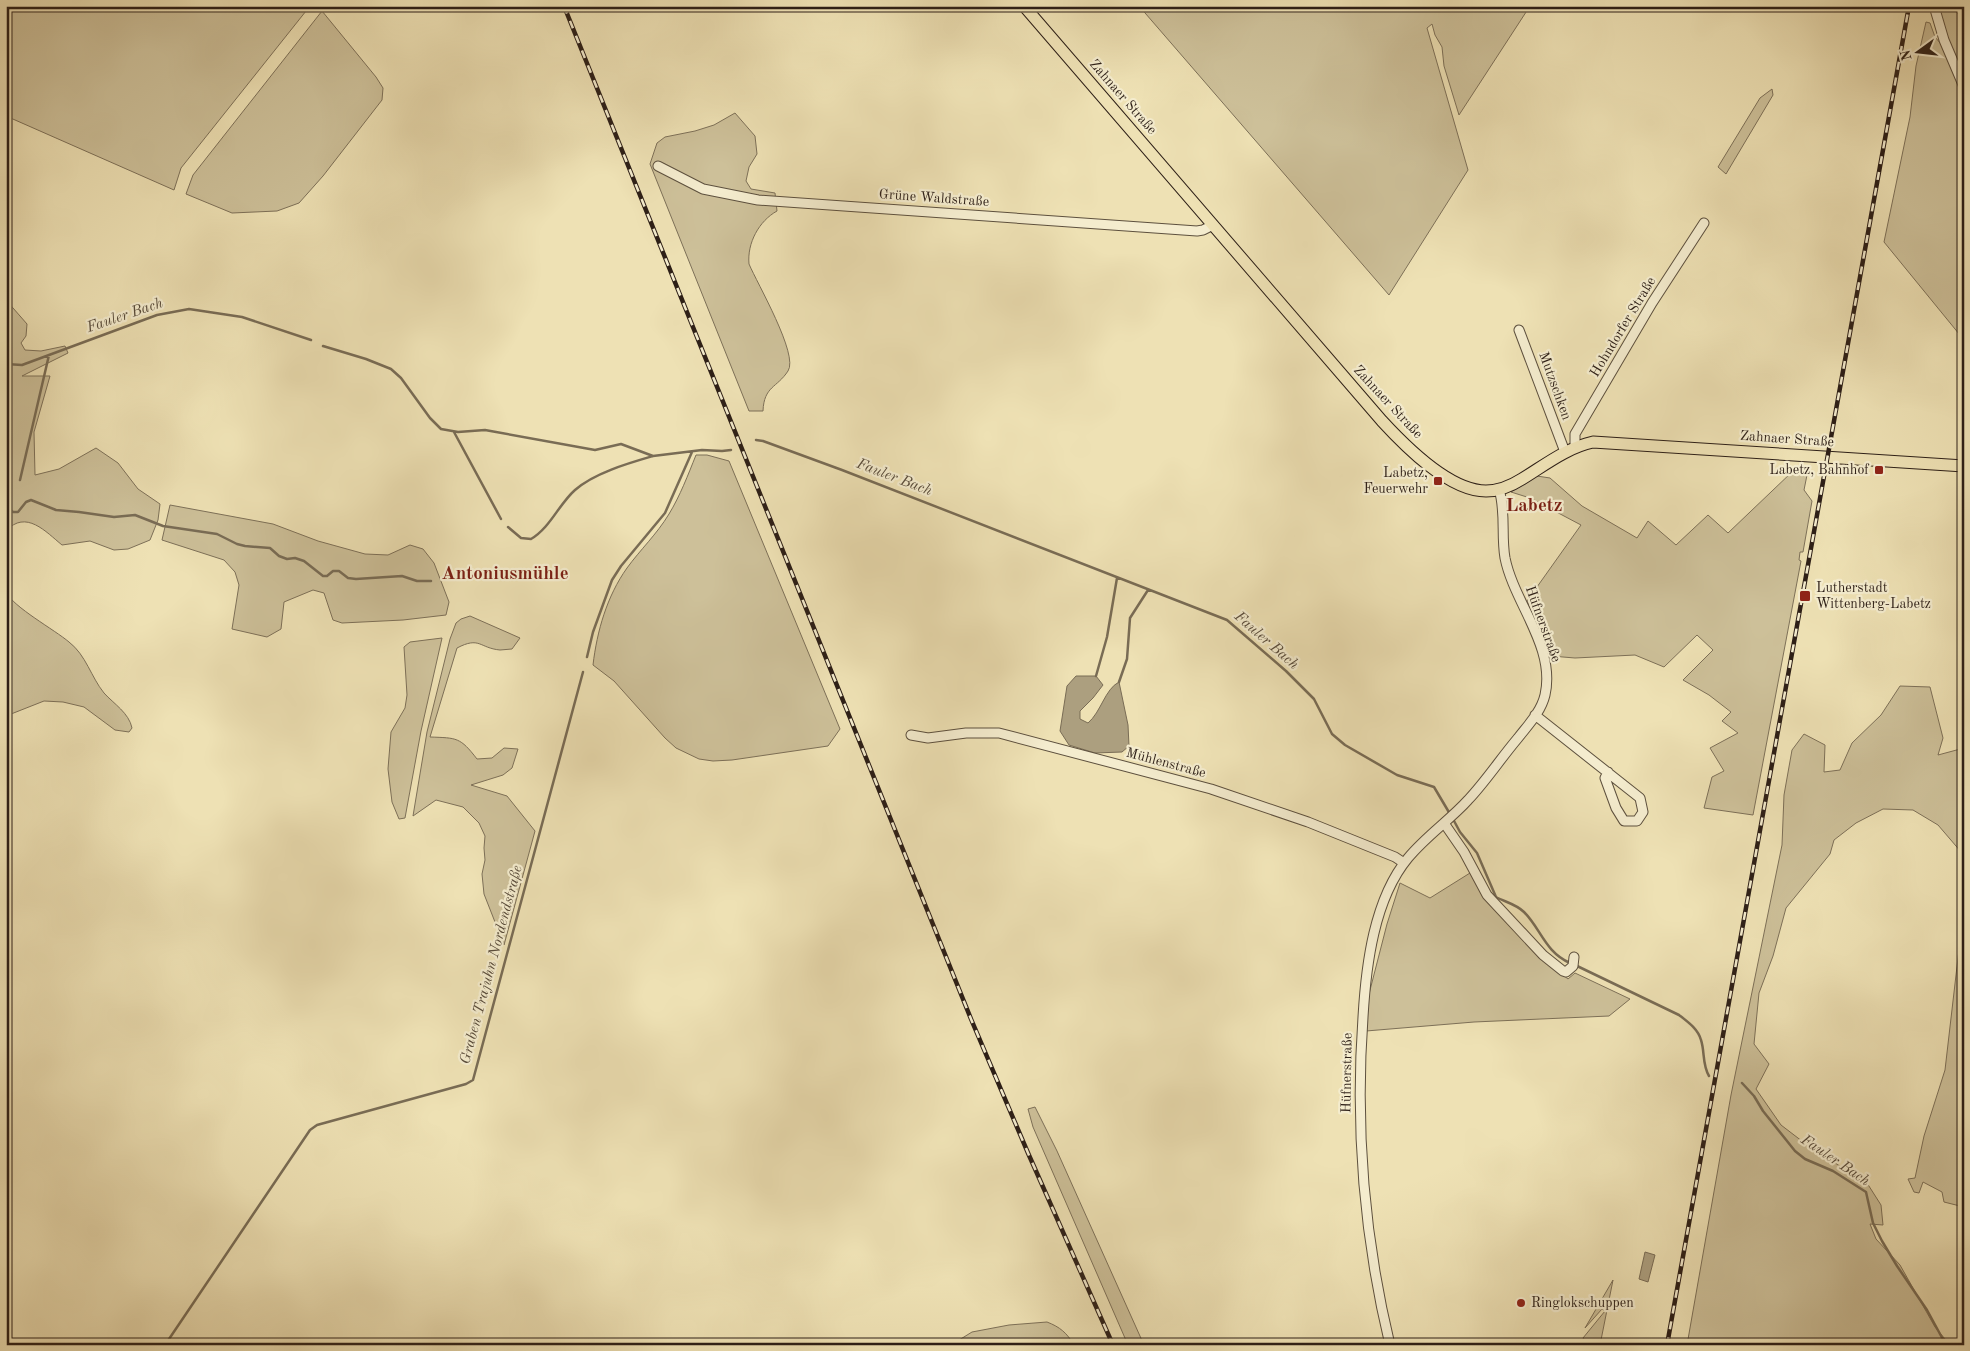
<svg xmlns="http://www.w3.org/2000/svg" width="1970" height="1351" font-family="'Old Standard TT',serif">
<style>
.green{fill:#cdc099;stroke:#7d7058}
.water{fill:#ac9f7f;stroke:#796c55}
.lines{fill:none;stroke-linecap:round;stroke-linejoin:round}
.stream{stroke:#796c55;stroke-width:2.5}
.minor-casing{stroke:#5d503e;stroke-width:11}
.major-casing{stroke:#2d1f17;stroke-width:13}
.minor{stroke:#f4ecce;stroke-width:9}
.major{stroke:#eee1b4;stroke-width:11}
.rail-casing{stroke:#2d1f17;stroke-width:4.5}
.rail{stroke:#f4ecce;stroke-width:2.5;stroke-dasharray:8;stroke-linecap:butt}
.poi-dot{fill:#8f2418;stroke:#f4ecce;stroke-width:2}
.labels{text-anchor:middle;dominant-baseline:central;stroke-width:4.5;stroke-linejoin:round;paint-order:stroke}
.street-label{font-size:14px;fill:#2d1f17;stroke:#f4ecce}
.poi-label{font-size:14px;fill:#2d1f17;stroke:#f4ecce;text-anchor:end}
.water-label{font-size:15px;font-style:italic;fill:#594c3b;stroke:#f4ecce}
.district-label{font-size:19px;font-weight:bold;fill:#7a1f14;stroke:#f4ecce}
</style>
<rect width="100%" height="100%" fill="#eee1b4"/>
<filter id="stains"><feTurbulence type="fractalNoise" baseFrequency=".004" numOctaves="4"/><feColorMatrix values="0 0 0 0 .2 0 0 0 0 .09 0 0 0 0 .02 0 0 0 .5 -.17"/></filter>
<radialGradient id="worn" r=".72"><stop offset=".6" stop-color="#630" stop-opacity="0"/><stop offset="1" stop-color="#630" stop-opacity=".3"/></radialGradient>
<path class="green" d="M6 6H310L181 168 174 190 6 116Z
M1139 6H1530L1459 115 1444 66 1442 47 1435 35 1432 24 1427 28 1468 170 1389 295Z
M1938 6H1948L1964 18V80L1946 36Z
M322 11 376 77 383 88 382 100 323 176 299 203 277 211 232 213 186 194 193 175Z
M1926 22 1930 23 1935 37 1941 44 1964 96V340L1884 242 1910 117 1916 66Z
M1772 89 1773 95 1726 174 1718 167 1760 98Z
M735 113 755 136 757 154 749 167 746 181 751 189 775 193 777 211C759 221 747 243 749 264 757 283 799 355 788 371 777 388 764 386 763 411H749L650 164 657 143 665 137 695 131 714 125Z
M6 300 27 324 26 336 21 343 25 350 41 351 65 346 68 353 22 376H50L34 432 35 475 59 469 96 448 118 463 138 489 160 504 158 520 150 540 128 549 114 550 90 541 62 545C46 532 26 509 6 531Z
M696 455H707L729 461 840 729 828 746 732 760 713 761 699 759 676 748 665 738 614 681 593 665C597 631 607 596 627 568 640 550 657 534 669 514 680 496 688 475 696 455Z
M1793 471 1807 475 1804 490 1812 501 1803 552H1800L1799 560 1801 561 1753 815 1704 808 1712 777 1724 771 1710 748 1738 733 1722 721 1731 712 1709 695 1683 680 1713 650 1697 635 1664 667 1635 655 1575 658 1551 656 1542 639 1527 601 1581 525 1530 498 1511 492 1537 476 1550 478 1582 506 1637 538 1648 521 1676 545 1708 515 1728 533Z
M170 505 273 524 318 541 365 554 388 555 410 545 423 549 434 563 449 602 446 615 403 620 342 623 333 620 324 593 313 590 284 602 281 629 267 637 232 629 239 585 235 572 224 560 162 540Z
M6 592C13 607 55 630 69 642 86 655 91 677 104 693 114 704 129 713 132 728L129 732 115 730 84 707 63 702 44 701 6 716Z
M470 616 520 638 512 649C508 649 504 650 500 650 479 648 480 636 457 648L430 737C457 738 460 737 477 759L492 758 504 748 518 749 512 768 503 775 471 785 507 796 535 831 504 945 484 894 482 874 485 860 484 848 485 836 479 823 463 807 436 800 413 816 427 732 450 639 456 623 461 619Z
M442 638 421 731 405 818 399 819 392 802 388 769 391 732 405 708 407 695 404 647 410 642Z
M1900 686 1930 687 1943 738 1938 755 1964 748V865L1962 853 1938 825 1913 810 1883 809 1856 823 1834 840 1830 854 1786 908 1773 956 1759 993 1754 1044 1769 1064 1756 1089 1781 1125 1811 1148 1867 1183 1881 1205 1883 1225 1870 1224 1876 1239 1900 1265 1935 1327 1950 1345H1687L1731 1095 1782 845 1784 795 1792 750 1804 734 1825 745 1824 772 1840 770 1852 743 1881 715Z
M1470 873 1484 897 1544 960 1568 979 1575 973 1630 999 1609 1016 1474 1022 1366 1031 1369 994 1387 924 1400 883 1430 898Z
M1964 906V1207L1944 1202 1942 1192 1923 1182 1919 1193 1914 1192 1908 1179 1915 1178 1924 1136 1945 1070Z
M1035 1107 1057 1151 1144 1345H1128L1033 1127 1028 1109Z
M1613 1280 1600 1345H1587L1583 1338 1605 1311 1602 1309 1585 1328Z
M1047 1322C1060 1327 1067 1333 1074 1345H951L972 1332 1009 1325Z"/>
<path class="water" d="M1076 676H1096L1103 685 1093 698 1080 711V719L1088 723C1101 712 1105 689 1119 682L1128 725 1129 746 1122 752 1095 753 1069 745 1060 731 1067 686Z
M1645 1252 1655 1255 1648 1282 1639 1279Z"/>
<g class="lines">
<path class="stream" d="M323 346 366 359 391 369 401 378 430 418 441 429 458 432 485 430 595 450 621 444 653 456 702 450 722 451 731 450
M6 364 22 365 157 315 189 309 242 317 311 340
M454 432 501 519
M756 440 763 441 842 470 1227 620 1286 671 1314 699 1332 734 1345 745 1397 775 1434 787 1450 814
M20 480 49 355
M6 506 13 512H18L26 502 31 500 56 510 79 512 114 517 135 515 163 526 217 534 237 544 245 546 270 548 279 556 287 559 295 558 304 561 323 576H327L333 571H339L348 578 356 579 402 576 417 581H431
M508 527 521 538 531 539C550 528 559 504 575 490 594 473 629 463 653 456
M587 657 593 632 612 580 621 566 665 513 692 452
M1096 676 1107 637 1117 578
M1119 682 1127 659 1130 618 1148 590
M1453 819 1460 832 1477 853 1496 897C1505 902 1516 904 1524 912 1541 929 1545 952 1570 963
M1575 965 1679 1015C1688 1022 1698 1029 1701 1040 1705 1052 1702 1064 1709 1076
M1742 1083 1754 1096 1763 1111 1795 1151 1805 1159 1833 1171 1866 1192 1873 1223 1882 1241 1897 1266 1927 1310 1946 1345
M165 1345 310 1130 317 1125 466 1084 473 1080 583 672"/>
<defs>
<path id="minor" d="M1934 6 1944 40 1964 87
M658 166 703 189 758 200 1197 231 1203 230 1213 225
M1519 330 1565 452
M1575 447V434L1652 303 1704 223
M1535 715 1640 798 1643 812 1637 821H1624L1616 808 1605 778 1608 772
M911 735 928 738 966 733H999L1211 789 1308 822 1395 857 1404 863
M1444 823 1464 852 1487 895 1543 955 1563 971 1566 972 1573 966 1574 957
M1390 1345C1364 1237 1355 1128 1363 1017 1366 965 1374 899 1408 858 1426 836 1450 820 1468 800 1486 781 1501 758 1518 738 1528 725 1541 712 1545 695 1556 647 1514 603 1505 558 1501 535 1506 512 1499 489"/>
<path id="major" d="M1024 6 1382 421C1405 446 1449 491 1486 491 1498 491 1511 486 1522 479 1545 465 1566 448 1593 442L1964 466"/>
</defs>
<use href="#minor" class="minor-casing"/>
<use href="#major" class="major-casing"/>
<use href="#minor" class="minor"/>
<use href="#major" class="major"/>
<defs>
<path id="rail" d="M564 6 971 1019 1028 1153 1113 1345
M1667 1345 1909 6"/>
</defs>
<use href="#rail" class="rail-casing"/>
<use href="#rail" class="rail"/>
</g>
<g class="poi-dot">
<rect x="1874" y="465" width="10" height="10" rx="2.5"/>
<rect x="1433" y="476" width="10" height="10" rx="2.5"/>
<rect x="1799" y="590" width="12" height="12" rx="2.5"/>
<circle cx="1521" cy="1303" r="5"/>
</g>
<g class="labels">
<g class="street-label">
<text transform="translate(1123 97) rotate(49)">Zahnaer Straße</text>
<text transform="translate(934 198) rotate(4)">Grüne Waldstraße</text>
<text transform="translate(1623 327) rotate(-59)">Hohndorfer Straße</text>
<text transform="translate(1555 386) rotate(70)">Mutzschken</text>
<text transform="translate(1388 402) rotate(47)">Zahnaer Straße</text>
<text transform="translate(1787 439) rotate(4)">Zahnaer Straße</text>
<text transform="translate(1543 624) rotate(70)">Hüfnerstraße</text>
<text transform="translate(1166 763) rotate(15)">Mühlenstraße</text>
<text transform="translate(1347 1073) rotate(-89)">Hüfnerstraße</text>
</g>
<g class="poi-label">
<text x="1869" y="470">Labetz, Bahnhof</text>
<text x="1428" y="473">Labetz,<tspan x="1428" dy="16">Feuerwehr</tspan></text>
<text x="1816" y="588" text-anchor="start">Lutherstadt<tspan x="1816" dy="16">Wittenberg-Labetz</tspan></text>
<text x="1531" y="1303" text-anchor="start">Ringlokschuppen</text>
</g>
<g class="water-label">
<text transform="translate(125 316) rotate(-19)">Fauler Bach</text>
<text transform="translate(894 478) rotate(21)">Fauler Bach</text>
<text transform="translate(1266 641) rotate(41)">Fauler Bach</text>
<text transform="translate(492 965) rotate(-75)">Graben Trajuhn Nordendstraße</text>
<text transform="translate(1835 1161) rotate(34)">Fauler Bach</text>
</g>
<g class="district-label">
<text x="1534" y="506">Labetz</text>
<text x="505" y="574">Antoniusmühle</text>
</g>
</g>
<rect width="1970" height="1351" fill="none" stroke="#eee1b4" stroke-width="25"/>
<rect x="8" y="8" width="1955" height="1336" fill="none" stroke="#2d1f17" stroke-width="2.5"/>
<rect x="12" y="12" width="1945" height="1326" fill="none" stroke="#2d1f17"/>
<g transform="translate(1918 52) rotate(255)" stroke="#f4ecce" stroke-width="4" paint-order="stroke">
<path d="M0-4L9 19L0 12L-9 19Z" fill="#2d1f17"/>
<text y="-8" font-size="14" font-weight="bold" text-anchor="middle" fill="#2d1f17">N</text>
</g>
<rect width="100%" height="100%" filter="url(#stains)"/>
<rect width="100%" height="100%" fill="url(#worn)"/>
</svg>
